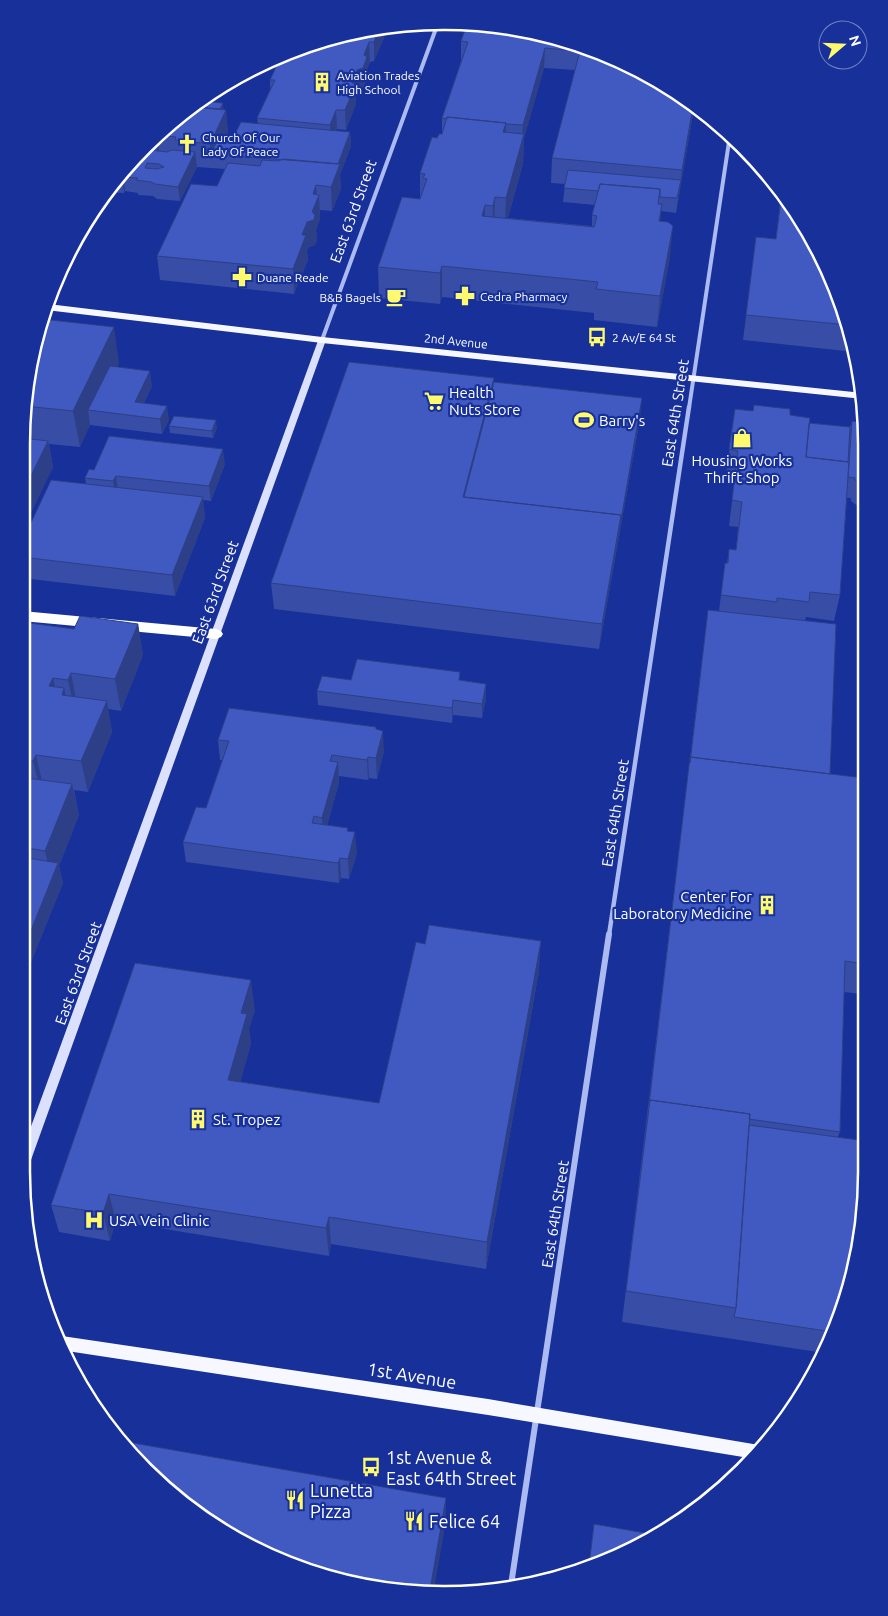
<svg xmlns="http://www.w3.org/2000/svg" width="888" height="1616" font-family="Ubuntu,sans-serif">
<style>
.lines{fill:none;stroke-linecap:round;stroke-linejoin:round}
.street-far2{stroke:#acbaf2;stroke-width:4}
.street-far1{stroke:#acbaf2;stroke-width:4.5}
.street{stroke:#acbaf2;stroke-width:6}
.secondary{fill:#dbe1fc;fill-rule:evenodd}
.primary{fill:#f7f8ff;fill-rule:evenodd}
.highway{fill:#fff;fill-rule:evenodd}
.wall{fill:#374da6;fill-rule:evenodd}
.shaded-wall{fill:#2d3f87}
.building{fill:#405ac1;stroke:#2d3f87;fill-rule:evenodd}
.labels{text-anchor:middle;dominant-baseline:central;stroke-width:4.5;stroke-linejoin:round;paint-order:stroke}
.far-poi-label{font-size:12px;fill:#fff;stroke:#17309a;text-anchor:start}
.far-street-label{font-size:12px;fill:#fff;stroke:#17309a}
.street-label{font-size:15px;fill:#fff;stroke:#17309a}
.poi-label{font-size:15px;fill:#fff;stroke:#17309a;text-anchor:start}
.near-street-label{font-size:18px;fill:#fff;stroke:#17309a}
.near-poi-label{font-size:18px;fill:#fff;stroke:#17309a;text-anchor:start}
.rim{fill:none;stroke:#fff;stroke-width:2.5}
</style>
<rect width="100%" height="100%" fill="#17309a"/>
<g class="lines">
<path class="street-far2" d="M322 340 438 23
M689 408 730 135"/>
<path class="street-far1" d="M609 935 689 407"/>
<path class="street" d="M511 1585 609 934"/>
<path class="secondary" d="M319 338H325L326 340 27 1171 25 1175 22 1176 21 1154Z"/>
<path class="primary" d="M48 304 322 337 863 393V399L322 343 46 310Z
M62 1336 488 1399 759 1445 749 1458 488 1415 67 1351 59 1337Z"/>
<path class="highway" d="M22 611 216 629 221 631 223 634 221 637 216 639 22 621Z"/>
</g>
<path class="wall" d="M383 28 384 38 374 61 370 62 368 67V76L363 88 358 90 356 94V104L346 130 337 129 336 131 350 132 351 146 340 175 341 189 332 211 320 210V219L316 230 317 240 315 245 309 247 307 250 308 260 294 294 160 280 157 256 217 186 225 169 197 167 180 201 157 199 153 196 138 195V193L125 191 124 193 107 192 126 165 187 108 215 91 216 100 215 102 224 110H226L228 135 227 138H233L258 124 257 118 270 90V80L335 36Z
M527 32 580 44 694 108 676 213 661 211 660 222 670 257 657 327 594 320V313L442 297 440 304 379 298 378 267 420 198V173L437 138 442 134V118L461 61V41L528 32ZM544 68 575 70 552 158 551 183 565 184 563 202 595 205 592 215V226L508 218 523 164 524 138Z
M781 192 796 209 844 308 854 352 743 340 756 237 776 239Z
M36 334 119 363 117 367 152 386 144 403 169 420 162 434 90 425 80 447 49 444 53 467 22 531V417Z
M494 378V382L640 419 599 649 274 609 271 583Z
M735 409 790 415 809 423 850 427 852 421 863 423 864 511 851 501V498H847L840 595 834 621 806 617 805 621 830 774 864 778 865 978 861 994 844 992 840 1132 838 1137 844 1308 824 1353 622 1322 708 610 719 611 725 563H727L729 549 736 550 738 527 729 526 735 476 726 475Z
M169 426 217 428 213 438 170 433Z
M225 464 211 501 203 500 205 518 175 596 22 578V542L86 484 85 478 94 470Z
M22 622 74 629 138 624 143 655 121 711 108 709 112 732 88 792 74 790 79 815 59 866 63 883 21 987Z
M351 680H460L486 699 482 718 453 715 452 723 318 705 317 691Z
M376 727V730L384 751 377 779 369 778 368 780 339 776V783L327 825 349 831 357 853 349 879 341 878 339 883 186 862 183 842 206 808 222 760H220L218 740Z
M539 971 486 1269 331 1244 329 1256 116 1221 110 1241 59 1232 51 1205 255 1010 249 1029 251 1044 240 1082 379 1103Z
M594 1524 606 1563 588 1567 591 1548Z"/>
<path class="shaded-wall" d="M379 28H383L384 38 374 61V42Z
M369 42 370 62 368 67V76L363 88 358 90 356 94V104L346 130 345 110 352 83Z
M545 48 544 68 524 138 523 164 505 228 506 198 522 141 523 125Z
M215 91 216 100 212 107 211 93Z
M223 103 224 114 226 110 228 135 219 155 211 154 213 168 210 144 221 121 220 109Z
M693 106 694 108 676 213 682 170Z
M336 110 337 129 331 144 330 125Z
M506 123 505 153 503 132Z
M350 132 351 146 340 175 341 189 332 211 331 187 338 165Z
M157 136 160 159 159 163 155 139Z
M195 152 197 167 180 201 178 187Z
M123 177 125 191 124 193 122 179Z
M316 185 317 200 319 195 320 219 316 230 317 240 315 245 309 247 307 250 308 260 294 294 293 269 302 235 312 212 313 194Z
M495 197 494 227 492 236 493 206Z
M662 204 659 235V221Z
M485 205V235L482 216Z
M85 222 71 249 78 232Z
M673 226 670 257 657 327 660 296Z
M442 266V297L440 304V273Z
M114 327 119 363 97 411 88 410 90 425 80 447 73 411Z
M150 371 152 386 137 416 135 402Z
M494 378V403L468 502 463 497Z
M642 398 640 419 599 649 602 624Z
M167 406 169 420 162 434 160 419Z
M216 420 217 428 213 438 212 431Z
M48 441 53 467 22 531V494Z
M223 449 225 464 211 501 209 486Z
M116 476 118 491 116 496 113 481Z
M203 497 205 518 175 596 172 575Z
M138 624 143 655 121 711 115 679Z
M71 673 77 705 75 711 68 680Z
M53 678 60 709 49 686Z
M486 684V699L482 718V704Z
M64 688 71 720 62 695Z
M453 700V715L452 723V708Z
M107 701 112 732 88 792 81 761Z
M383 731 384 751 377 779 376 758Z
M36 755 43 786 41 792 33 761Z
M368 757 369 778 368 780 367 760Z
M338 762 339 783 324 838 322 818Z
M29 771 37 802 26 778Z
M72 784 79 815 59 866 63 883 21 987 22 953 51 878 45 851Z
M355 832 357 853 349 879 348 859Z
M340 858 341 878 339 883 338 863Z
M541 941 539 971 486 1269 487 1242Z
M251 980 255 1010 249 1029 251 1044 233 1109 228 1080 241 1013Z
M109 1194 116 1221 110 1241 103 1213Z
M329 1217 331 1244 329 1256 326 1228Z
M446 1498V1521L434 1590H430Z"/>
<path class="building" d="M467 24 499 25 523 30V32L533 33 568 41 566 50 545 48 523 125 506 124V123L447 117V119L442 118 468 42 461 41Z
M379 28 374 42H369L364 55 367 57 363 68 357 70 352 83 356 84 345 110H336L330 125 257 118 275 80H270L281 56 335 36Z
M568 41 580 44 656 78 693 106 682 170 552 158 581 47 567 46Z
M199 101 223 103 220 109 190 106Z
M191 107 226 110 210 144 175 140 176 137 158 135 184 111 189 112Z
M447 117 506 123 503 132 524 134 506 198 495 197 493 206 485 205 482 216 594 227 597 216 592 215 600 184 660 189 658 204H662L659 221 668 222 673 226 660 296 596 289 598 282 442 266 440 273 378 267 402 197 420 199 427 179 423 178 425 174 420 173 432 137 437 138 439 134H442Z
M241 122 350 132 338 164 211 154 219 137 233 138Z
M150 150 167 152 172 150 195 152 178 187 155 184 151 182 136 180 138 178 123 177 122 179H117L126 165 141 151 149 152ZM147 163 159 164 164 167 157 169 145 168Z
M284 159 340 164 331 187 316 185 313 194 319 195 312 212 315 215 314 220 307 222 302 235H306L293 269 157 256 191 184 217 186 228 163 260 166 262 160 278 161Z
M568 170 681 180 677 198 660 197V189L600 184 598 191 564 188Z
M782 192 796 209 844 308 848 325 746 315 756 237 776 239Z
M42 319 114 327 73 411 24 406 36 334Z
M349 362 494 378 463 497 621 515 602 624 271 583Z
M110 366 150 371 135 402 167 406 160 419 88 410Z
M494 382 642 398 621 520V515L464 497Z
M754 405 790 409V415L810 418 806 457 849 462 840 595 810 592 809 602 777 598V602L721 595 725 563H728L729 549 736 550 742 502 732 500 738 451 729 449 735 409 753 411Z
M174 416 216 420 212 431 169 426Z
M852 421 863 423V487L855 480V478L848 477Z
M809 423 850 427 848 462 806 457Z
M109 436 223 449 209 486 116 476 113 481 85 478 89 469 94 470Z
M22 438 48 441 22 494Z
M51 480 203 497 172 575 22 557V542Z
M708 610 836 624 830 774 690 757V763Z
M80 616 138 624 115 679 71 673 68 680 53 678 49 686 64 688 62 695 107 701 81 761 36 755 33 761 22 760V622L74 629Z
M357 659 460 672 459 680 486 684 482 704 453 700 452 708 317 691 322 676 351 680Z
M229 708 376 727V729L383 731 376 758 368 757 367 760 332 755 330 761 338 762 322 818 314 816 312 823 348 828 347 831 355 832 348 859 340 858 338 863 183 842 196 807 206 808 229 741 218 740Z
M690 757 864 778 865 964 845 961 840 1132 749 1119 750 1114 650 1100 649 1105Z
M22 771H29L26 778 72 784 45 851 22 847Z
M22 857 58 863 22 953Z
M429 925 541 941 487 1242 329 1217 326 1228 109 1194 103 1213 51 1205 135 963 251 980 241 1013 247 1014 228 1080 379 1103 416 942 425 944Z
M650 1100 750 1114 736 1308 626 1291Z
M749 1125 866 1141V1199L844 1308 833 1332 734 1317 736 1308Z
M122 1441 446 1498 430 1590 334 1580 209 1523Z
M594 1524 651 1534 606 1563 589 1566Z"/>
<defs>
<symbol id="building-bare" viewBox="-9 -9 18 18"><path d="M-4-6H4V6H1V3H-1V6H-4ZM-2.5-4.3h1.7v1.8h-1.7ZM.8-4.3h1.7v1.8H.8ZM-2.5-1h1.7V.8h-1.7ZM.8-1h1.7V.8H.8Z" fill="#fff96d" stroke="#17309a" stroke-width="2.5" paint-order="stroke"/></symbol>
<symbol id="church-bare" viewBox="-9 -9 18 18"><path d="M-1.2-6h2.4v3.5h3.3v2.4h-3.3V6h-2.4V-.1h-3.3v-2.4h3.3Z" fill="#fff96d" stroke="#17309a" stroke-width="2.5" paint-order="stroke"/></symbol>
<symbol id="pharmacy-bare" viewBox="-9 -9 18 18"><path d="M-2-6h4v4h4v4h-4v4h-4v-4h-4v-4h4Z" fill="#fff96d" stroke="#17309a" stroke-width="2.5" paint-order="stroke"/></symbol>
<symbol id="cafe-bare" viewBox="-9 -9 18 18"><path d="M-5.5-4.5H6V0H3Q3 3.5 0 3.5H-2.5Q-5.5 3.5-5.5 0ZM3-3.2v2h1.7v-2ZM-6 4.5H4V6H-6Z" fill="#fff96d" stroke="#17309a" stroke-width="2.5" paint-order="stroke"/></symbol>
<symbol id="bus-bare" viewBox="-9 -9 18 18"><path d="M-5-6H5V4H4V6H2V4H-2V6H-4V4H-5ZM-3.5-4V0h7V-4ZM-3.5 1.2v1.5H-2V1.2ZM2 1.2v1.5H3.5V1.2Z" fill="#fff96d" stroke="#17309a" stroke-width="2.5" paint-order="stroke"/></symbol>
<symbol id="supermarket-bare" viewBox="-9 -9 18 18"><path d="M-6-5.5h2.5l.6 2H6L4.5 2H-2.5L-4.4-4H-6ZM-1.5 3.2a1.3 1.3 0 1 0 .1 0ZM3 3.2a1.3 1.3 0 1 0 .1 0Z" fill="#fff96d" stroke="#17309a" stroke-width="2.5" paint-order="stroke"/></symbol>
<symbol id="stadium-bare" viewBox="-9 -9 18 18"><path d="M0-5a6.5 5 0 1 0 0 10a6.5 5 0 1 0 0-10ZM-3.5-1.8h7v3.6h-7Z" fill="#fff96d" stroke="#17309a" stroke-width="2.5" paint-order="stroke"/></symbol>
<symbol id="shop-bare" viewBox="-9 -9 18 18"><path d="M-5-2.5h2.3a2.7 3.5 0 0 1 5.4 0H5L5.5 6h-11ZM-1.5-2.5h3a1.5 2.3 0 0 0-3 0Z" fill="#fff96d" stroke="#17309a" stroke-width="2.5" paint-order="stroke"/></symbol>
<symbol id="hospital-bare" viewBox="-9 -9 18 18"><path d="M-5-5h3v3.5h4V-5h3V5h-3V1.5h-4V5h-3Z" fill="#fff96d" stroke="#17309a" stroke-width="2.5" paint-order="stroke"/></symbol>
<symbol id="restaurant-bare" viewBox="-9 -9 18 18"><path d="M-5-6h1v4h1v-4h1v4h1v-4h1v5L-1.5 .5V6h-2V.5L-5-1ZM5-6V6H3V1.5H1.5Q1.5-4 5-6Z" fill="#fff96d" stroke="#17309a" stroke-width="2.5" paint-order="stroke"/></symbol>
</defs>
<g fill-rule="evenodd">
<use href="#building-bare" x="308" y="68" width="28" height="28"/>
<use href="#church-bare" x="173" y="130" width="28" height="28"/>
<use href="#pharmacy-bare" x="228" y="263" width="28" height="28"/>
<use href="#pharmacy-bare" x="451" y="282" width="28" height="28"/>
<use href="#cafe-bare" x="382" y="283" width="28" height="28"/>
<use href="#bus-bare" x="583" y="323" width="28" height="28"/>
<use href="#supermarket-bare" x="420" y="387" width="28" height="28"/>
<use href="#stadium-bare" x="570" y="406" width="28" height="28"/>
<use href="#shop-bare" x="728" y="424" width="28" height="28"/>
<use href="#building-bare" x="753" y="891" width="28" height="28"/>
<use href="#building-bare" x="184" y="1105" width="28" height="28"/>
<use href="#hospital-bare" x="80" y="1206" width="28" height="28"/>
<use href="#bus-bare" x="357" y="1453" width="28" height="28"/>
<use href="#restaurant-bare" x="281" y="1486" width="28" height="28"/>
<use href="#restaurant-bare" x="400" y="1507" width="28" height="28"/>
</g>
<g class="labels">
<g class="far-poi-label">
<text x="337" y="75">Aviation Trades<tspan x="337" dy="14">High School</tspan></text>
<text x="202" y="137">Church Of Our<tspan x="202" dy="14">Lady Of Peace</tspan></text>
<text x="257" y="277">Duane Reade</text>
<text x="480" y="296">Cedra Pharmacy</text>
<text x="381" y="297" text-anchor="end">B&amp;B Bagels</text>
<text x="612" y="337">2 Av/E 64 St</text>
</g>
<g class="far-street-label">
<text transform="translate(456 341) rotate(6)">2nd Avenue</text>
</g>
<g class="street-label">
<text transform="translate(353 211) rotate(-70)">East 63rd Street</text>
<text transform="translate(675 413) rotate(-81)">East 64th Street</text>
<text transform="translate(215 592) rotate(-70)">East 63rd Street</text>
<text transform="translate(615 813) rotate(-81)">East 64th Street</text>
<text transform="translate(78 973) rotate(-70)">East 63rd Street</text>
<text transform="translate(555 1214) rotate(-81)">East 64th Street</text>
</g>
<g class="poi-label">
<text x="449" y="392">Health<tspan x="449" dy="17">Nuts Store</tspan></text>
<text x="599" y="420">Barry's</text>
<text x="742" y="460" text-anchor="middle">Housing Works<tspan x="742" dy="17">Thrift Shop</tspan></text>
<text x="752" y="896" text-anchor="end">Center For<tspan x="752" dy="17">Laboratory Medicine</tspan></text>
<text x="213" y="1119">St. Tropez</text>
<text x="109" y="1220">USA Vein Clinic</text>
</g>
<g class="near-street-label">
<text transform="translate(412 1375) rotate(9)">1st Avenue</text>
</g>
<g class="near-poi-label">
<text x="386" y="1457">1st Avenue &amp;<tspan x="386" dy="21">East 64th Street</tspan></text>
<text x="310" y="1490">Lunetta<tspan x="310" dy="21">Pizza</tspan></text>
<text x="429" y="1521">Felice 64</text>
</g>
</g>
<path d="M0 0H888V1616H0ZM444 30H444A414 414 0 0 1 858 444V1172A414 414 0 0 1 444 1586H444A414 414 0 0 1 30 1172V444A414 414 0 0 1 444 30Z" fill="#17309a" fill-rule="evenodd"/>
<path class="rim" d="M444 30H444A414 414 0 0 1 858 444V1172A414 414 0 0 1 444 1586H444A414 414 0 0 1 30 1172V444A414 414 0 0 1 444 30Z"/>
<g transform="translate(843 45) rotate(71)"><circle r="24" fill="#17309a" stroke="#7483c2"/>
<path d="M0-4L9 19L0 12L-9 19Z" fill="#fff96d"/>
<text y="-8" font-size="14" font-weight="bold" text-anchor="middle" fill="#ffffff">N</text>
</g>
</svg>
